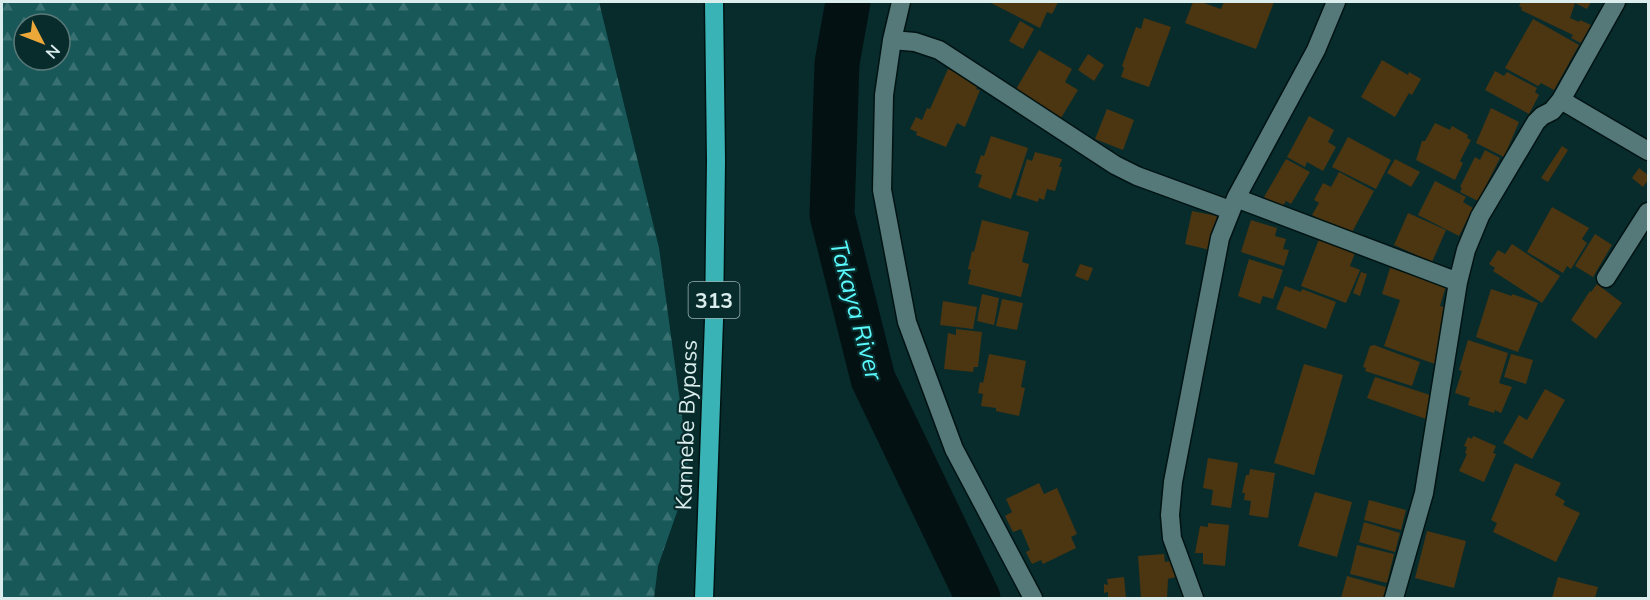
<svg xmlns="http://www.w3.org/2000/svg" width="1650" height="600" font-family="Mulish,sans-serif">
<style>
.forest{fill:url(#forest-firs);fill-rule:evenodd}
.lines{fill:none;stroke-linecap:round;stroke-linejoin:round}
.river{stroke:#041112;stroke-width:45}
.building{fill:#4c3511}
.minor-casing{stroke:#001313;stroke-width:21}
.highway-casing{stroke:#001313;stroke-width:21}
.minor{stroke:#557878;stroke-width:18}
.highway{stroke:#39b3b5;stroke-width:18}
.labels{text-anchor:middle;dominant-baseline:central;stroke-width:4.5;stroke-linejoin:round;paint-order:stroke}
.shield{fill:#082c2c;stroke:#9cb3b3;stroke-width:1.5}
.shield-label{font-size:21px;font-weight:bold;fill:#dbeded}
.street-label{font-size:22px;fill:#dbeded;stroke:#082c2c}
.water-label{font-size:24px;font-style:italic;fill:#5afafd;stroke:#082c2c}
</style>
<defs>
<pattern id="forest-firs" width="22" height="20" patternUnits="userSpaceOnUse" patternTransform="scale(1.5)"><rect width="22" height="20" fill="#185859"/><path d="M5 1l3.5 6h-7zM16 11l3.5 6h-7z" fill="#397071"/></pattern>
</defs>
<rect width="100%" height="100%" fill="#082c2c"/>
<path class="forest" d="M2 2H599L659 248 690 475 658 566 654 598H2ZM24 24H60V60H24Z"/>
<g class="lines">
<path class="river" d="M848 2 837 63 832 215 873 379 978 598"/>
</g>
<path class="building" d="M989 2H1058L1052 14 1047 12 1040 28Z
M1193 2H1201L1221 9 1224 2H1274L1256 49 1185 23Z
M1521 2H1591L1587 9 1575 3 1570 18 1579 22 1580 20 1591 25 1581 43 1571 38 1573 35 1521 10 1522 8 1519 6Z
M1144 18 1171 27 1149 87 1121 77 1124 68 1122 66 1136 27 1141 29Z
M1533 19 1579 45 1554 90 1541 83 1538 86 1505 68Z
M1020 21 1034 29 1023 49 1009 41Z
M1039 50 1072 69 1065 82 1078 90 1061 118 1015 91Z
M1088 54 1104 65 1094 81 1078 70Z
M1382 60 1408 75 1409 72 1421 79 1412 95 1409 93 1395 117 1361 97Z
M948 69 979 83 976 89 980 90 965 127 957 123 946 147 916 135 917 132 910 129 916 117 922 120 927 108 930 109Z
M1495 71 1504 76 1507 72 1537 88 1535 92 1539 95 1529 114 1485 90Z
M1491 108 1519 122 1504 157 1476 143Z
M1107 109 1134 120 1123 150 1095 139Z
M1309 116 1334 130 1328 142 1336 147 1323 171 1307 162 1305 167 1287 157Z
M1435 123 1450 130 1452 126 1468 135 1467 138 1471 140 1460 161 1463 163 1455 180 1416 160 1422 141H1425Z
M991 136 1028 148 1011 199 978 187 982 175 975 173 981 155 984 156Z
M1348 137 1391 160 1376 189 1332 167Z
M1562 146 1568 150 1548 182 1541 178Z
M1485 150 1500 158 1478 201 1460 192 1462 188 1460 187 1475 157 1480 160Z
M1035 152 1062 159 1059 167H1062L1055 191 1047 189 1044 200 1039 198 1038 202 1016 195 1027 159 1032 161Z
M1286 159 1310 172 1291 204 1286 201 1282 207 1264 197Z
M1395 159 1420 172 1411 187 1387 173Z
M1639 168 1648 175V180L1643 187 1632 178Z
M1339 172 1374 191 1350 236 1312 215 1319 203 1314 200 1323 183 1331 187Z
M1435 181 1466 197 1463 202 1473 208 1459 236 1418 215Z
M1552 207 1589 228 1582 239 1587 243 1571 269 1567 266 1563 273 1527 252Z
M1192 211 1217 216 1210 250 1185 244Z
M1408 213 1446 230 1432 262 1394 245Z
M982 220 1029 232 1022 262 1029 264 1021 297 968 284 971 270 968 269 972 251 974 252Z
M1251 220 1277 228 1275 236 1286 239 1283 249 1289 250 1284 266 1241 252Z
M1595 234 1612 245 1593 277 1575 266Z
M1319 239 1355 253 1350 266 1360 270 1346 303 1301 286Z
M1512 244 1560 276 1542 303 1493 271 1495 268 1489 264 1498 250 1505 254Z
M1249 259 1283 270 1273 299 1263 296 1260 304 1238 296Z
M1080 264 1093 268 1088 281 1075 276Z
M1390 268 1446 286 1440 306 1445 307 1435 364 1384 346 1400 300 1382 294Z
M1361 272 1367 274 1360 296 1353 293Z
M1597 284 1622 303 1596 339 1571 320 1590 291 1591 292Z
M1285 286 1301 292 1302 289 1336 302 1326 329 1276 309Z
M1491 289 1512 296V294L1538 303 1518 352 1476 337Z
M982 294 999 298 994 325 977 321Z
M1002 299 1023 303 1017 330 996 326Z
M943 301 977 307 973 329 940 325Z
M956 329 982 332 978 367H974L973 372 944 369 948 333 956 335Z
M1468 340 1508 353 1499 383 1512 387 1501 413 1495 410 1494 413 1468 405 1470 398 1455 393 1462 371 1459 370Z
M1374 345 1420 362 1412 386 1365 371 1366 368 1363 367 1370 346Z
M989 354 1026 361 1021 387 1025 388 1019 416 996 411V408L981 406 983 394 978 393 980 382 983 383Z
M1511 354 1533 360 1526 384 1504 377Z
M1304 364 1343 375 1314 475 1274 463Z
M1375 377 1430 395 1426 419 1367 398Z
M1545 389 1565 400 1532 459 1503 443 1519 415 1527 420Z
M1473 436 1496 446 1493 453 1496 454 1484 482 1459 471 1467 454 1465 453 1467 447 1464 446 1468 437 1472 439Z
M1208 458 1238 463 1231 508 1211 505 1213 490 1203 488Z
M1515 463 1561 483 1555 495 1565 501 1563 505 1580 513 1556 562 1493 532 1497 523 1491 520Z
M1250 469 1275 473 1268 518 1249 515 1251 501 1244 500 1245 493H1242L1246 475H1249Z
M1039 483 1044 494 1057 488 1077 534 1071 537 1076 548 1043 564 1041 560 1032 564 1026 552 1030 550 1021 529 1013 532 1005 516 1012 512 1006 499Z
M1315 492 1352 502 1337 557 1298 546Z
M1369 500 1406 510 1401 530 1364 520Z
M1364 522 1400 533 1395 552 1359 542Z
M1208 523 1229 525 1225 566 1203 564V553H1195L1200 526 1208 527Z
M1427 531 1466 541 1454 588 1415 578Z
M1357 545 1394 554 1387 583 1350 574Z
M1164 554 1165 562 1170 561 1176 577 1168 579 1167 598H1141L1138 556Z
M1347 576 1386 587 1383 598H1341Z
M1124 577 1126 598H1108V592L1104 593V584L1108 585 1107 579Z
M1558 577 1598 587 1595 598H1552Z"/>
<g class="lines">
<defs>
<path id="minor" d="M901 2 892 40 884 95 882 190 907 322 954 449 1033 598
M892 40 915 42 939 50 1115 165 1137 176 1230 210
M1561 100 1648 151
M1236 198 1458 282
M1606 278 1648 212
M1194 598 1172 538 1170 515 1173 482 1220 238 1236 198 1316 50 1336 2
M1394 598 1424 493 1458 282 1466 250 1480 216 1536 122 1542 116 1552 111 1561 100 1616 2"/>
<path id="highway" d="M704 598 714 320 716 161 714 2"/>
</defs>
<use href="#minor" class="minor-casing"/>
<use href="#highway" class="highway-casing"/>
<use href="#minor" class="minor"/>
<use href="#highway" class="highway"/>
</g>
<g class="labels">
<rect class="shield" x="688.5" y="282" width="51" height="36" rx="4.5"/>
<g class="shield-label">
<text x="714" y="300">313</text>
</g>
<g class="street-label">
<text transform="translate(686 425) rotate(-88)">Kannebe Bypass</text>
</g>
<g class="water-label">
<text transform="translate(857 310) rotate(75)">Takaya River</text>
</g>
</g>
<rect width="1650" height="600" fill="none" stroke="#dbeded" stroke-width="6"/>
<g transform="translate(42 42) rotate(132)"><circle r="28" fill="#082c2c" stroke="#5c7979" stroke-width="1.5"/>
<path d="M0-4.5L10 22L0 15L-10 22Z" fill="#eca93a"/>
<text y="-9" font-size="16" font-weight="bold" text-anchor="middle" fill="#dbeded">N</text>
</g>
</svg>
